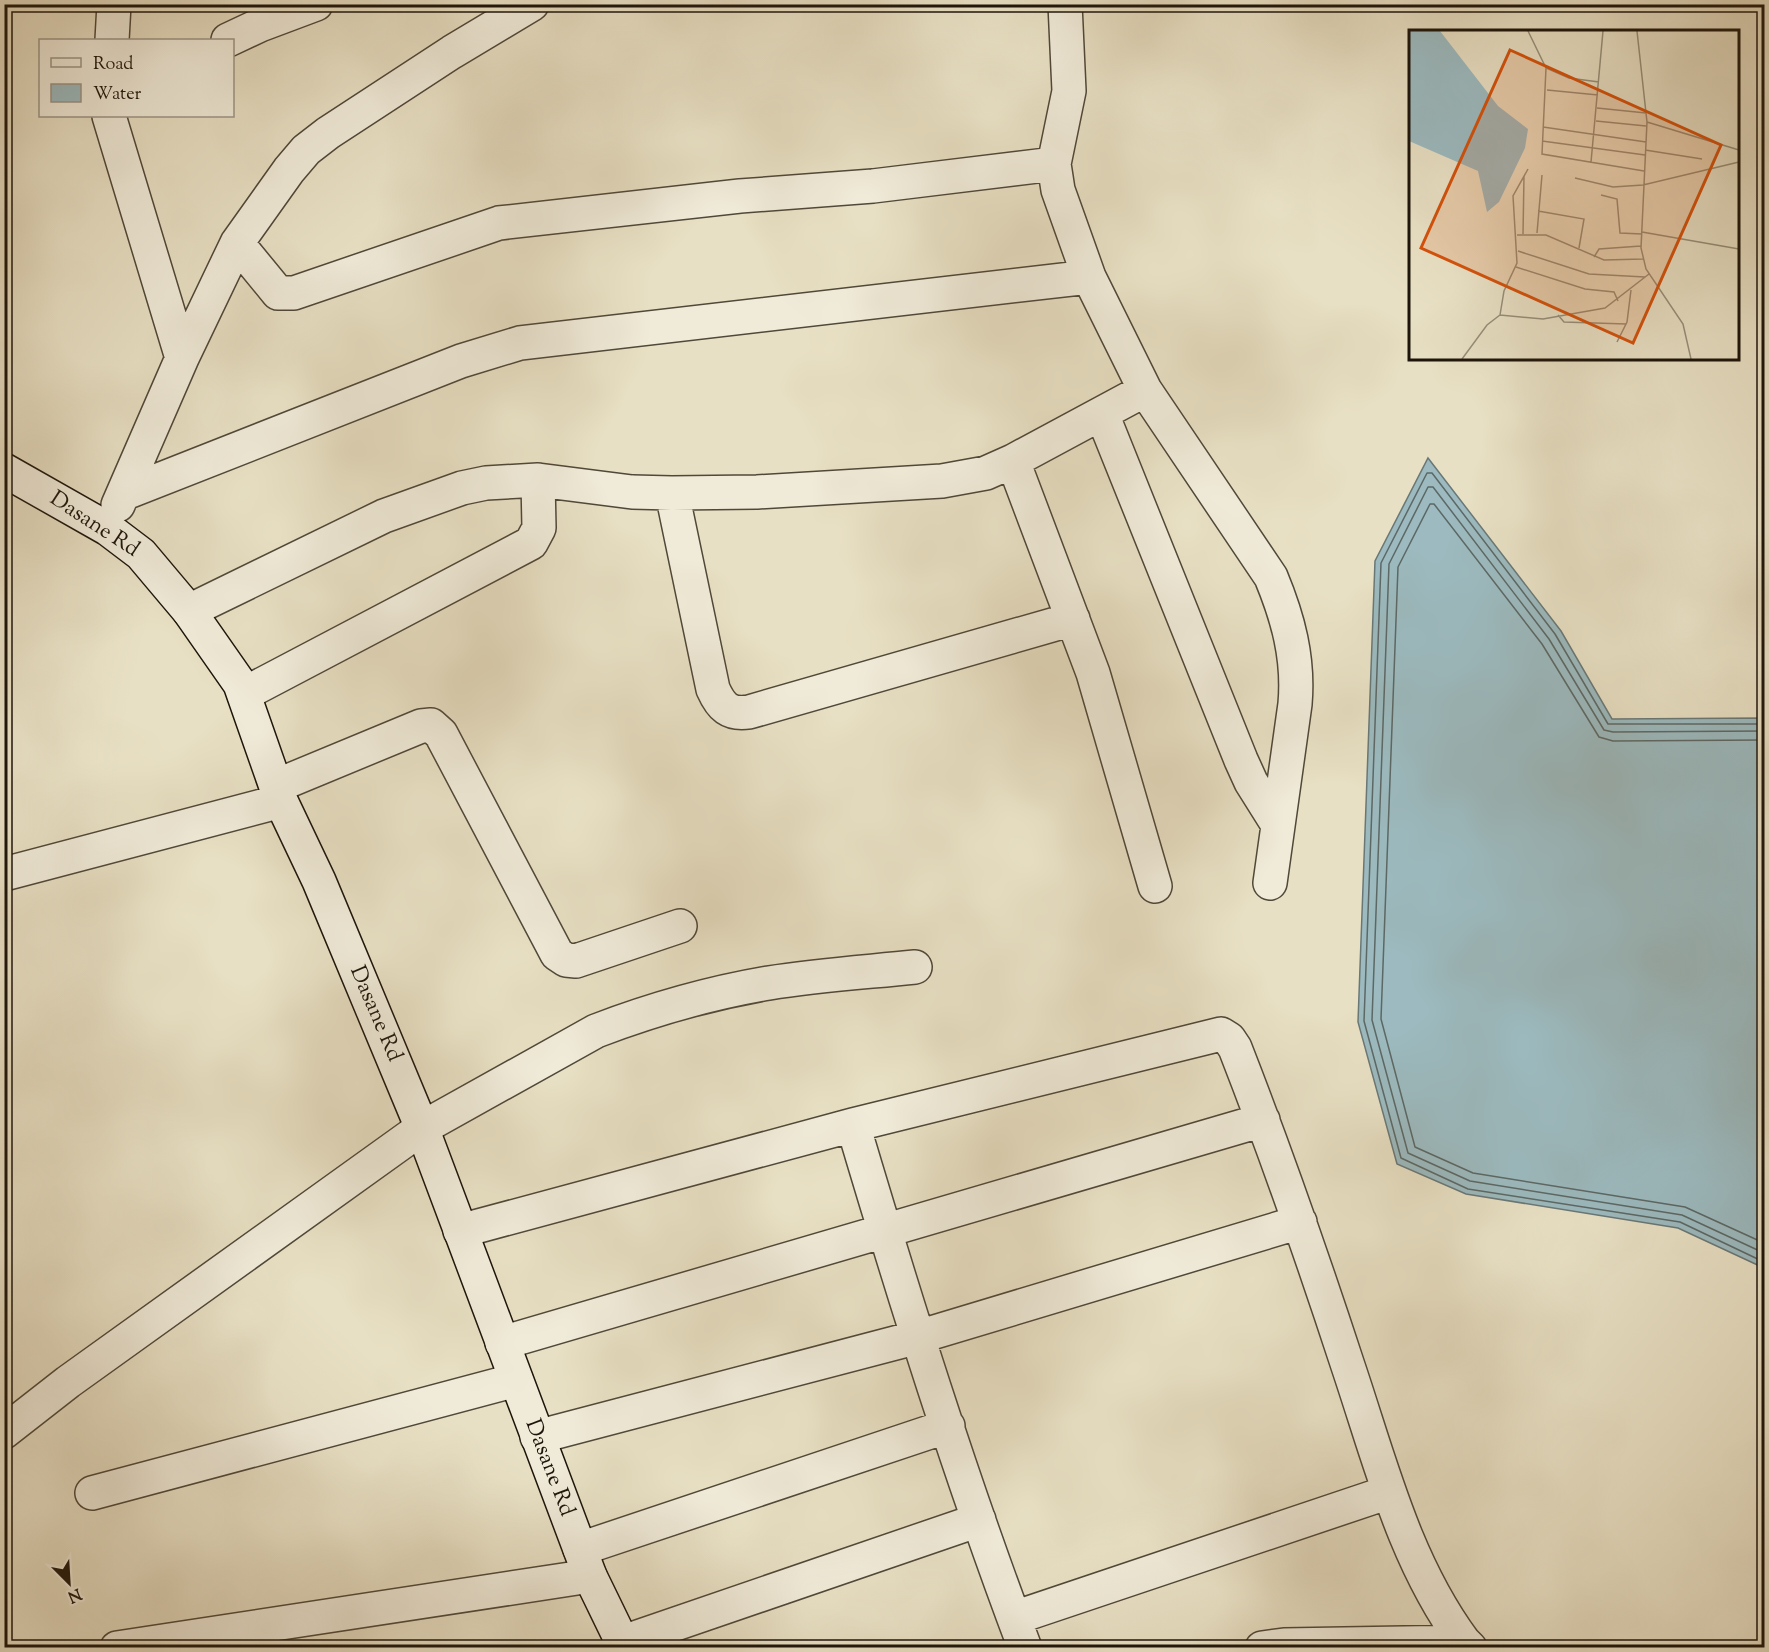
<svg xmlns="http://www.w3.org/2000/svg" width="1769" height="1652" font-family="'Sorts Mill Goudy',serif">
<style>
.water{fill:#9cbabf;stroke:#697877;stroke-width:1.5}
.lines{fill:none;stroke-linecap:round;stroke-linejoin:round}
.shore{stroke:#5c6865;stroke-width:1.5}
.street-casing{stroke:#504839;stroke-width:36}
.secondary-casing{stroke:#1d150b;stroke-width:36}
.street{stroke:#f0ebd9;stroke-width:33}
.secondary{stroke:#f0ebd9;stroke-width:33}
.labels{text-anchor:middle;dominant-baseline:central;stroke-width:4.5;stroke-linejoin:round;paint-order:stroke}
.street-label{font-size:22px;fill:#1d150b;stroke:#f0ebd9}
.inset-road{fill:none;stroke:#978f7a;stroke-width:1.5}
.view{fill:#d4520c;fill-opacity:0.15;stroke:#d4520c;stroke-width:3}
.inset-edge{fill:none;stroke:#1d150b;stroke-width:3}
</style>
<rect width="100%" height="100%" fill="#e8e0c4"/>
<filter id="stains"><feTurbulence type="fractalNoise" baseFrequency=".00333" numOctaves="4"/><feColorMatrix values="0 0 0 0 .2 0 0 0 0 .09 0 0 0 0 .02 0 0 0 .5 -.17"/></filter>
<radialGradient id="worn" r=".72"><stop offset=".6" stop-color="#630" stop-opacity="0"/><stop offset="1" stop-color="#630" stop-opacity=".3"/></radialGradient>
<path class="water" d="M1428 458 1561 631 1612 719 1764 718V1268L1678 1228 1466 1194 1397 1164 1358 1022 1375 561Z"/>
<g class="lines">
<path class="shore" d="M1764 724H1608L1555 634 1432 473H1427L1381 563 1364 1021 1401 1158 1468 1189 1680 1222 1764 1262
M1764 731 1613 732 1604 730 1549 639 1433 487H1428L1389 564 1372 1020 1408 1153 1470 1181 1682 1215 1764 1253
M1764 740 1613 741 1599 737 1542 644 1434 504H1430L1398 567 1381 1019 1415 1147 1473 1173 1685 1207 1764 1243"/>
<defs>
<path id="street" d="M1065 4 1069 91 1054 164 1058 190 1089 277 1145 390 1271 577C1288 618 1299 658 1295 704L1270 883
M112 40 114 4
M228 40 260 25 316 4
M109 116 182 358
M237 243 278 293H294L499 223 740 196 873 186 1054 164
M1102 414 1241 760 1251 782 1278 825
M1013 461 1093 673 1155 886
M672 493 713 689C721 707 729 715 749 712L1073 619
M123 494 461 361 520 343 1089 277
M118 505 182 358 237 243 289 170 306 150 328 133 452 52 532 4
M189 611 384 516 462 488 486 483 538 480 632 492 672 493 757 492 942 481 986 473 1013 461 1145 390
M244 694 531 543 539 528 538 480
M276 786 421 726 431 725 441 734 557 954 566 960 576 961 680 926
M4 874 281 801
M853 1125C905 1300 960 1476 1025 1648
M460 1231 853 1125 1221 1034 1229 1039 1235 1048C1276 1153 1313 1259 1348 1366 1380 1461 1404 1561 1464 1642
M502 1343 1263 1120
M4 1432 68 1382 422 1128 596 1031C651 1010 710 993 769 983 817 975 867 972 915 967
M537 1437 918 1337 1300 1222
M92 1493 516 1380
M580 1549 948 1426
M1014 1618 1389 1492
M623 1642 979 1520
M117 1648 590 1576
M1262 1648 1284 1645 1464 1642 1470 1648"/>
<path id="secondary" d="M4 470 108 529 141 554 189 611 240 684 281 801 319 881 422 1128 590 1576 625 1648"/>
</defs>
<use href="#street" class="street-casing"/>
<use href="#secondary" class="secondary-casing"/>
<use href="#street" class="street"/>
<use href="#secondary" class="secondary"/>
</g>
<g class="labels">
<g class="street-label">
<text transform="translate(94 525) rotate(33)">Dasane Rd</text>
<text transform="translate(375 1014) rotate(67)">Dasane Rd</text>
<text transform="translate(549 1468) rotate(69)">Dasane Rd</text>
</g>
</g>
<g transform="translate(1409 30)">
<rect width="330" height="330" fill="#e8e0c4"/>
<path d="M0 1H31L89 76 119 99 116 118 90 172 78 182 69 141 0 111Z" fill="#9cbabf"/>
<path class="inset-road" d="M119 1 137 38 160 48 190 52M228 1 238 92 232 218 237 239 274 294 282 329M137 38 133 124 235 141M138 60 189 65M188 78 237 83M187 91 237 96M238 92 330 120M134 97 237 112M133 111 236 125M236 120 293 129M182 132 194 1M166 148 204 157 234 155 330 132M192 165 208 169 211 203 233 204M129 181 175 189 170 218M233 202 330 219M128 203 133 145M114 204 115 146M108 205H137L195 230 234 229M109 221 180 244 236 247M185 227 190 219 232 216M107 237 176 259 205 262 209 271M91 285 95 261 108 233 104 166 119 139M149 285 155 292 217 294M208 312 218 292 222 260M53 329 78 295 91 285 134 289 196 278 240 244"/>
<path class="view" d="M101 20 312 115 224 313 12 218Z"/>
<rect width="330" height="330" class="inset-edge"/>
</g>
<rect width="1769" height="1652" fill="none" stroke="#e8e0c4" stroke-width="24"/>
<rect x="6" y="6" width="1757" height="1640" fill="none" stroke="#1d150b" stroke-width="3"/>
<rect x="12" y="12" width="1745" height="1628" fill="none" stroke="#1d150b" stroke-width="1.5"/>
<rect x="39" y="39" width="195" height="78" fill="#f0ebd9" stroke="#9c9587" stroke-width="1.5"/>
<rect x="51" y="58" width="30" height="9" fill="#f0ebd9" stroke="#9c9587" stroke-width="1.5"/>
<text x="93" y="69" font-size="18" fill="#1d150b">Road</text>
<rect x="51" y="84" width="30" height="18" fill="#9cbabf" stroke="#9c9587" stroke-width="1.5"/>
<text x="93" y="99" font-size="18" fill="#1d150b">Water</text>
<g transform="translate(69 1583) rotate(156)" stroke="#f0ebd9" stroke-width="4.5" paint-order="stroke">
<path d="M0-4.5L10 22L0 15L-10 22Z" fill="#1d150b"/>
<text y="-9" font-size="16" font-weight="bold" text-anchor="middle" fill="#1d150b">N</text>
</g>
<rect width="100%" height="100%" filter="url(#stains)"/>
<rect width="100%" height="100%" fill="url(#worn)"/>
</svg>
